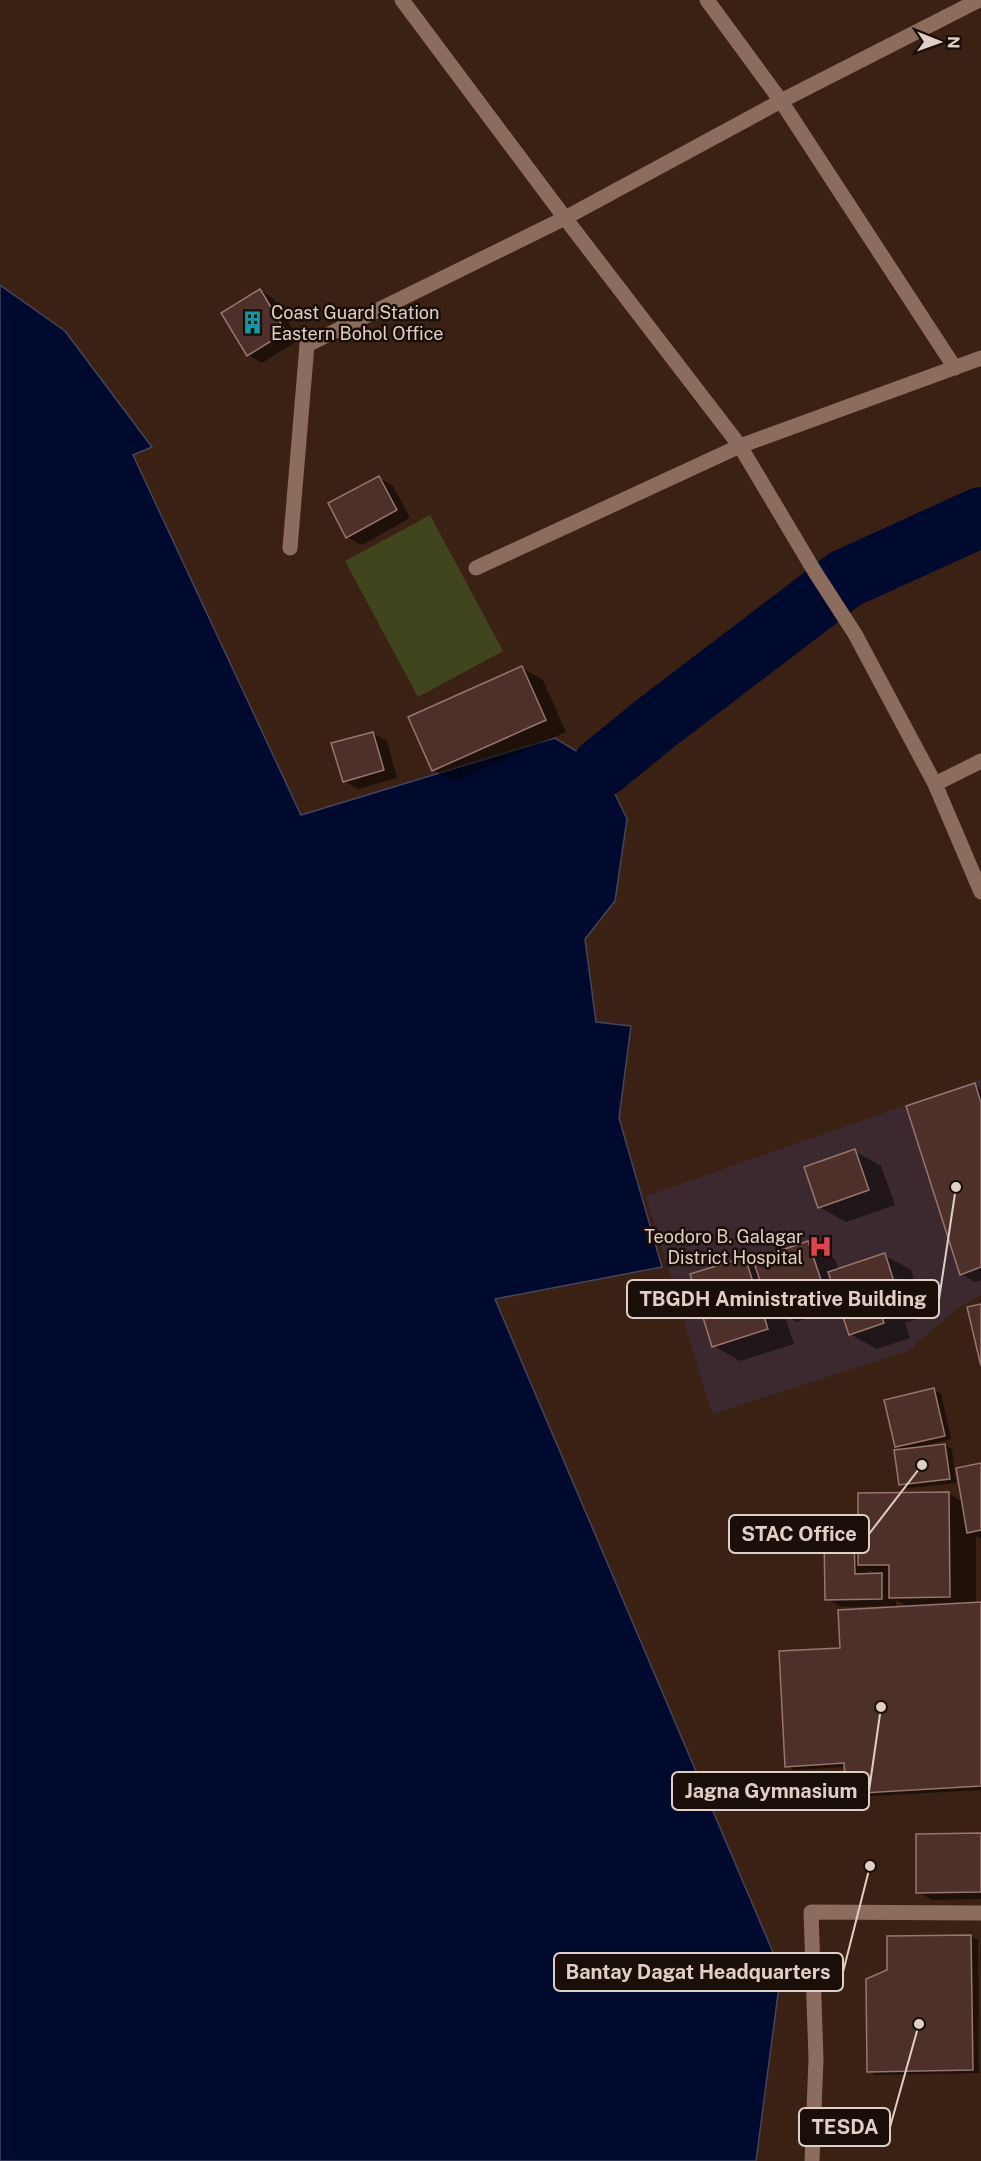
<svg xmlns="http://www.w3.org/2000/svg" width="981" height="2161" font-family="'Public Sans',sans-serif">
<style>
.medical{fill:#3c2930}
.green{fill:#41451e}
.water{fill:#000a2f;stroke:#43455c;stroke-width:1.5}
.shadow{fill:#0007;fill-rule:evenodd}
.lines{fill:none;stroke-linecap:round;stroke-linejoin:round}
.river{stroke:#000a2f;stroke-width:60}
.building{fill:#4e302b;stroke:#98756f;stroke-width:1.5}
.service{stroke:#8b6c5d;stroke-width:15}
.minor{stroke:#8b6c5d;stroke-width:15}
.labels{text-anchor:middle;dominant-baseline:central;stroke-width:5;stroke-linejoin:round;paint-order:stroke}
.poi-label{font-size:18px;fill:#e0cfc6;stroke:#190e08;text-anchor:start}
.leader{fill:none;stroke:#e0cfc6;stroke-width:2}
.callout-dot{fill:#e0cfc6;stroke:#190e08;stroke-width:2}
.callout{fill:#190e08;stroke:#e0cfc6;stroke-width:2}
.callout-label{font-size:20px;text-anchor:middle;font-weight:bold;fill:#e0cfc6}
</style>
<rect width="100%" height="100%" fill="#3a2113"/>
<path class="medical" d="M981 1079V1295L960 1306 908 1351 712 1414 646 1196Z"/>
<path class="green" d="M430 515 503 651 418 697 345 561Z"/>
<path class="water" d="M0 285 65 331 152 447 133 455 301 815 555 738 602 767 627 819 615 901 585 939 596 1022 631 1026 619 1118 662 1267 495 1299 781 1971 756 2161H0Z"/>
<path class="shadow" d="M260 290 274 299 299 340 262 363 248 355Z
M379 478 393 486 410 518 362 545 347 537Z
M522 668 543 680 566 732 454 782 433 770Z
M373 733 387 741 397 778 358 789 344 781Z
M974 1085 981 1089V1280L975 1282 961 1274Z
M854 1151 881 1166 895 1205 846 1222 819 1207Z
M808 1243 835 1259 839 1270 884 1255 911 1270 926 1316 905 1323 910 1338 877 1349 850 1334 841 1307 797 1322 784 1314 794 1344 740 1361 714 1346 744 1258 757 1265Z
M934 1390 941 1394 951 1439 922 1446V1448L945 1445 952 1449 956 1483 907 1488 900 1484 903 1450 896 1446Z
M981 1465V1539L976 1536V1604H981V1790L854 1797 847 1793 846 1767 794 1770 787 1766 841 1650 891 1609V1606L841 1607 827 1599 826 1534 854 1533 860 1537 949 1494 963 1502ZM869 1570 878 1575H869ZM896 1600 910 1608H896Z
M981 1835V1899L932 1900 918 1892Z
M971 1936 978 1940 979 2073 875 2075 869 2071Z"/>
<g class="lines">
<path class="river" d="M602 767 656 723 845 579 981 517"/>
</g>
<path class="building" d="M260 289 286 332 247 356 221 313Z
M379 476 397 510 346 538 328 503Z
M522 666 546 720 432 771 408 717Z
M373 732 384 770 343 782 331 743Z
M975 1083 981 1103V1267L960 1275 906 1106Z
M855 1149 869 1190 818 1208 804 1167Z
M808 1241 824 1289 769 1307 753 1260Z
M885 1253 900 1301 879 1308 884 1323 849 1335 828 1272Z
M745 1257 768 1329 712 1347 690 1274Z
M981 1304V1366L967 1307Z
M934 1388 945 1436 895 1447 884 1400Z
M945 1444 950 1479 899 1485 894 1450Z
M981 1463V1530L967 1533 956 1468Z
M949 1492 950 1597 889 1598V1565H858V1493Z
M854 1532 855 1574 882 1573V1599L825 1600 824 1533Z
M981 1602V1786L846 1794 844 1763 785 1767 779 1651 840 1648 838 1610Z
M981 1833V1892L916 1893V1834Z
M971 1935 973 2070 867 2072 866 1979 887 1970V1936Z"/>
<g class="lines">
<path class="service" d="M290 548 307 345"/>
<path class="minor" d="M402 0 565 218 740 446 815 572 855 634 935 784 981 892
M707 0 781 101 955 368
M307 345 565 218 781 101 979 0
M476 568 740 446 981 358
M935 784 981 761
M812 2161 816 2059 811 1912 981 1913"/>
</g>
<defs>
<symbol id="building-bare" viewBox="-9 -9 18 18"><path d="M-4-6H4V6H1V3H-1V6H-4ZM-2.5-4.3h1.7v1.8h-1.7ZM.8-4.3h1.7v1.8H.8ZM-2.5-1h1.7V.8h-1.7ZM.8-1h1.7V.8H.8Z" fill="#0f9aa8" stroke="#190e08" stroke-width="2.5" paint-order="stroke"/></symbol>
<symbol id="hospital-bare" viewBox="-9 -9 18 18"><path d="M-5-5h3v3.5h4V-5h3V5h-3V1.5h-4V5h-3Z" fill="#e0444e" stroke="#190e08" stroke-width="2.5" paint-order="stroke"/></symbol>
</defs>
<g fill-rule="evenodd">
<use href="#building-bare" x="236" y="306" width="33" height="33"/>
<use href="#hospital-bare" x="804" y="1230" width="33" height="33"/>
</g>
<g class="labels">
<g class="poi-label">
<text x="271" y="312">Coast Guard Station<tspan x="271" dy="21">Eastern Bohol Office</tspan></text>
<text x="803" y="1236" text-anchor="end">Teodoro B. Galagar<tspan x="803" dy="21">District Hospital</tspan></text>
</g>
</g>
<path class="leader" d="M956 1187L939 1299M922 1465L869 1534M881 1707L869 1791M870 1866L843 1972M919 2024L890 2127"/>
<g class="callout-dot">
<circle cx="956" cy="1187" r="6"/>
<circle cx="922" cy="1465" r="6"/>
<circle cx="881" cy="1707" r="6"/>
<circle cx="870" cy="1866" r="6"/>
<circle cx="919" cy="2024" r="6"/>
</g>
<g class="callout">
<rect x="627" y="1280" width="312" height="38" rx="6"/>
<rect x="729" y="1515" width="140" height="38" rx="6"/>
<rect x="672" y="1772" width="197" height="38" rx="6"/>
<rect x="554" y="1953" width="289" height="38" rx="6"/>
<rect x="799" y="2108" width="91" height="38" rx="6"/>
</g>
<g class="callout-label">
<text x="783" y="1306">TBGDH Aministrative Building</text>
<text x="799" y="1541">STAC Office</text>
<text x="771" y="1798">Jagna Gymnasium</text>
<text x="698" y="1979">Bantay Dagat Headquarters</text>
<text x="845" y="2134">TESDA</text>
</g>
<g transform="translate(939 42) rotate(91)" stroke="#190e08" stroke-width="4.5" paint-order="stroke">
<path d="M0-4.5L10 22L0 15L-10 22Z" fill="#e0cfc6"/>
<text y="-9" font-size="16" font-weight="bold" text-anchor="middle" fill="#e0cfc6">N</text>
</g>
</svg>
